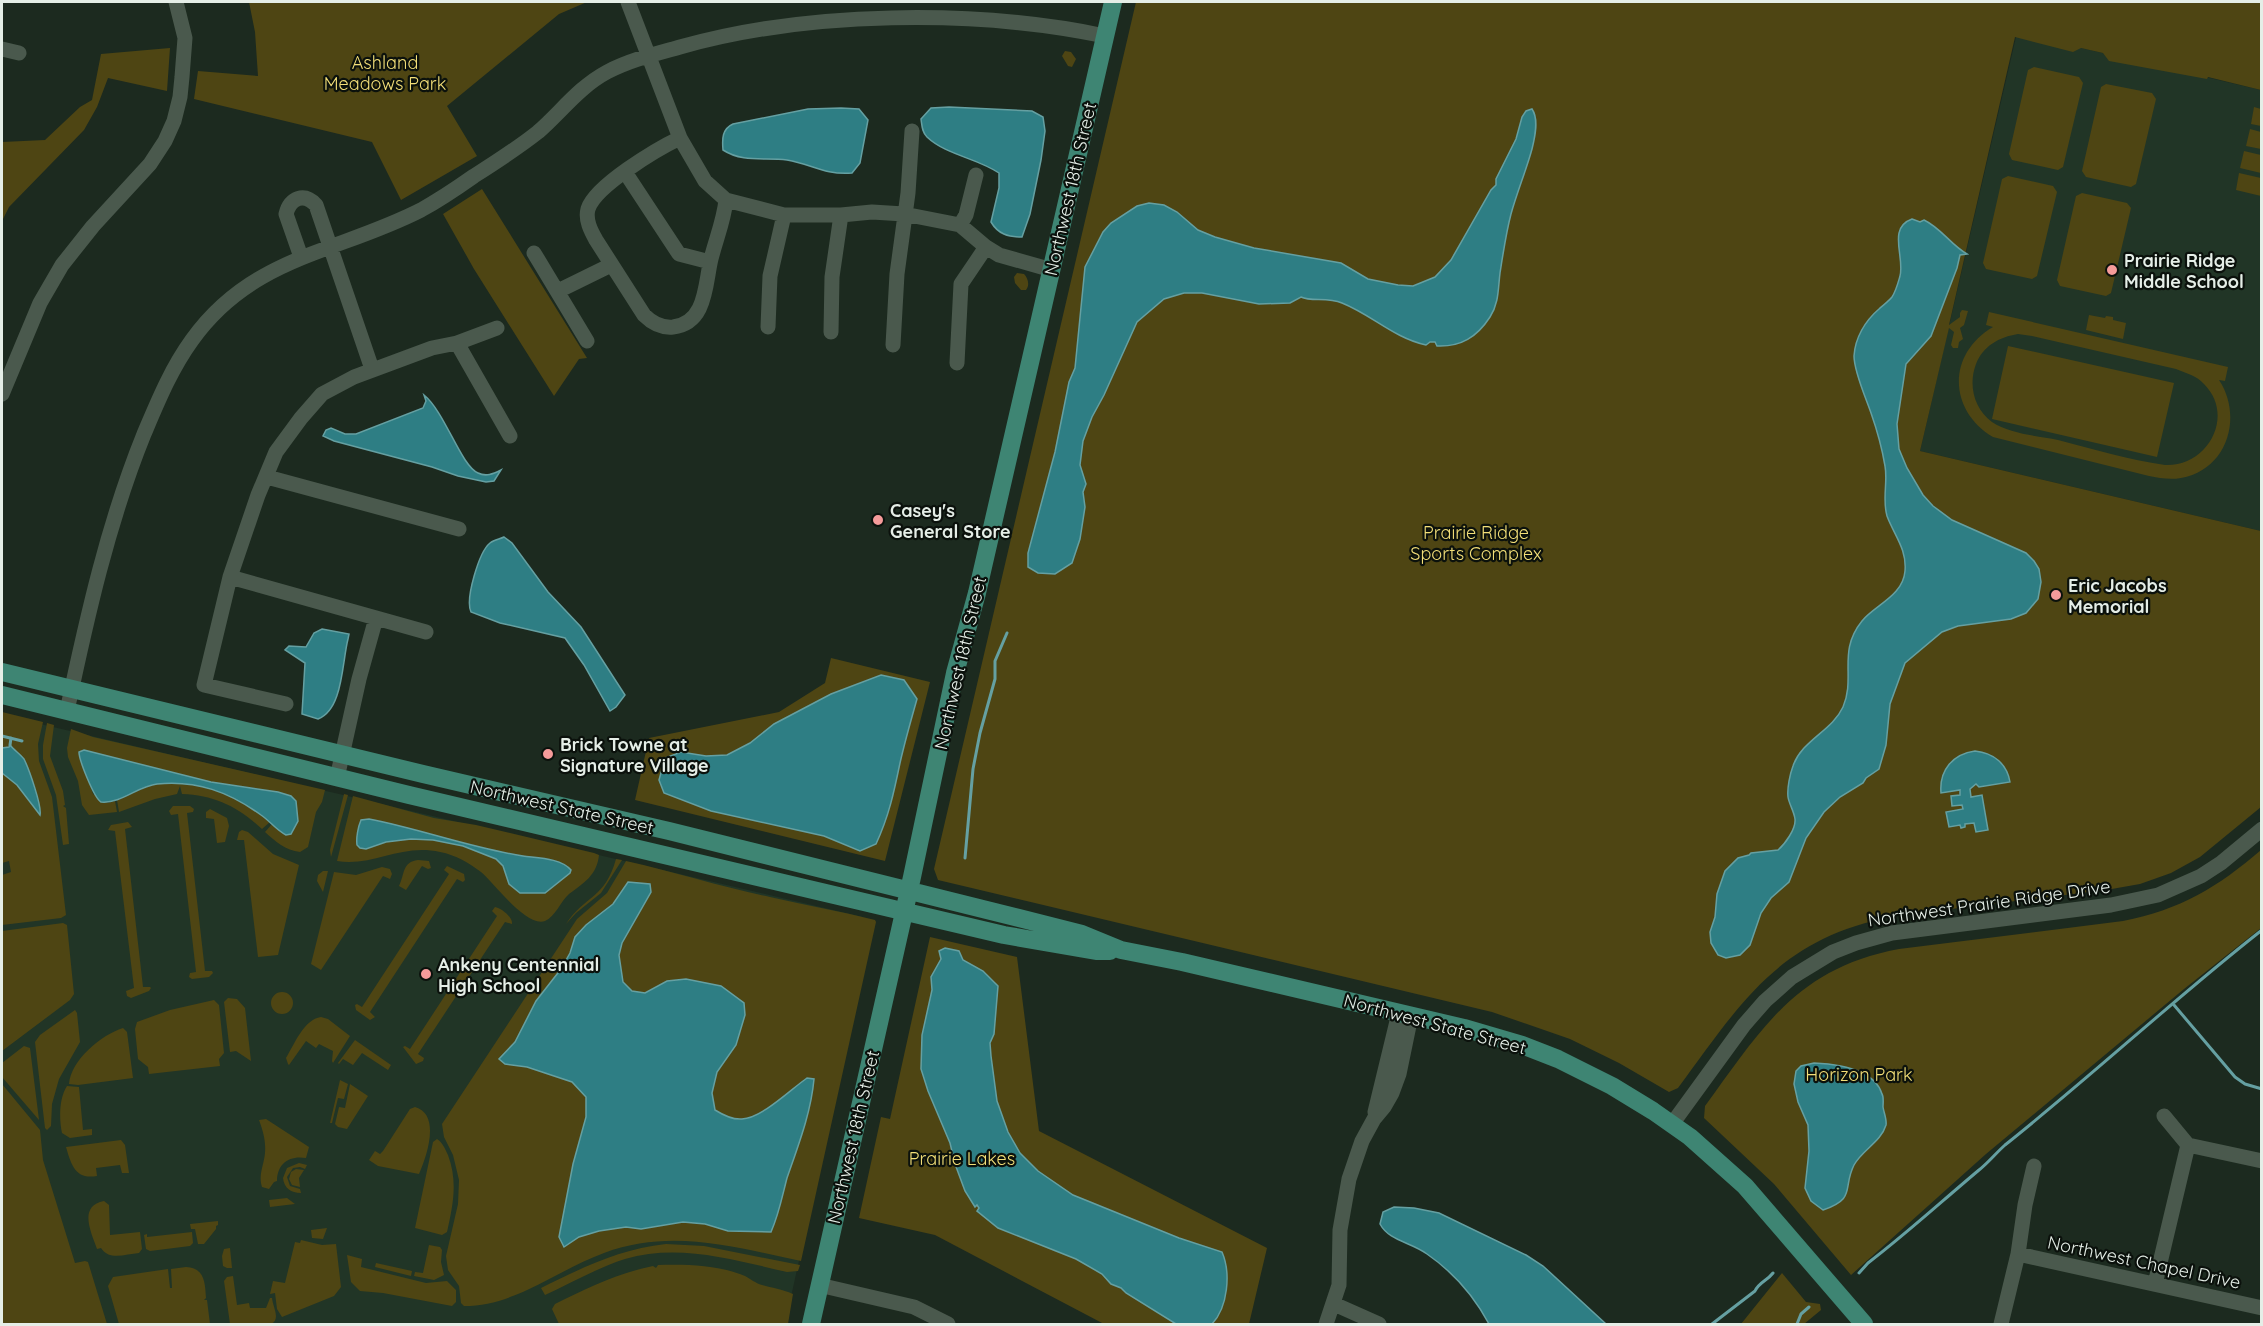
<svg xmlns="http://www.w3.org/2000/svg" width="2263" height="1326" font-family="Quicksand,sans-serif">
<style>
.built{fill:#213526}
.green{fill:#4e4513;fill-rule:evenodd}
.water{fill:#2e7e84;stroke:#65a0a2;stroke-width:1.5}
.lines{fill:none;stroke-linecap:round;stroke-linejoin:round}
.stream{stroke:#65a0a2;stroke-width:3}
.minor{stroke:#4a594d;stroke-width:15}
.major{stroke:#3e8573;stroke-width:18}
.poi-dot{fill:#f59b9a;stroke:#0b110c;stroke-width:2}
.labels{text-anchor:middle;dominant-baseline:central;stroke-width:4.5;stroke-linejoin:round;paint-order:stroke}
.park-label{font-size:18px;fill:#f3df78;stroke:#0b110c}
.street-label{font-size:18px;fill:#e5eee7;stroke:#0b110c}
.poi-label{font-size:18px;font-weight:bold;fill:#e5eee7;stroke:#0b110c;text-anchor:start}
</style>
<rect width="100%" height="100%" fill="#1c2a1f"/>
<path class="built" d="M2017 33 2261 90V531L1920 451Z
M2 715 863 917 849 1034 785 1324H2Z"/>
<path class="green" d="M249 2H587L559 14 447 106 477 156 401 200 372 142 194 99 198 71 258 76 255 32Z
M1136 2H2261V90L2208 77 2207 79 2109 61 2103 53 2081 48 2073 52 2015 37 1949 325 1960 317V313L1962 310 1968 311 1964 325 1960 328 1963 339 1959 342 1958 348H1953L1951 345 1954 332 1949 328 1920 451 2261 531V807L2200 857 2171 873 2140 884 2106 890 1902 915C1782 935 1745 997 1678 1088L1669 1092 1619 1063 1570 1039 1492 1012 938 880 934 869Z
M170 48 167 91 108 78 97 107 84 130 9 207 2 221V142L45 140 80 107 92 100 101 54Z
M1065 51 1071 52 1076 59 1072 67 1068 66 1062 56Z
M2034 67 2079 77 2083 83 2063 167 2058 170 2012 160 2009 154 2028 70Z
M2106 84 2152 93 2156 99 2136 184 2131 187 2086 177 2082 171 2101 87Z
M2254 107 2261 109V126L2251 124Z
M2250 129 2261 132V149L2246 146Z
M2244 151 2261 155V173L2240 168Z
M2239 173 2261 178V196L2236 190Z
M2008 176 2053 186 2057 192 2037 276 2032 279 1986 269 1983 263 2002 179Z
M482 189 587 358 579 359 554 396 474 269 443 214Z
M2082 193 2127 203 2131 208 2111 293 2106 296 2060 286 2057 280 2076 196Z
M1017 273 1024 274C1028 278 1030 285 1026 290H1021L1015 283 1014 277Z
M1989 312 2228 367 2225 381 2219 380C2243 416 2228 470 2181 478 2170 480 2159 478 2149 476L1993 437C1948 410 1947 354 1993 327L1986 325ZM2018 334 2032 336 2176 369C2186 373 2197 376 2204 384 2236 416 2207 467 2165 465 2129 460 2093 449 2058 440 2038 436 2010 434 1992 422 1974 409 1968 385 1976 364 1983 346 1999 337 2018 334Z
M2089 315 2105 318 2106 316 2113 317V320L2126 323 2123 339 2086 330Z
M2008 346 2174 383 2157 457 1992 419Z
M831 658 930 682 885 861 635 800 649 738 779 712 825 683Z
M2 712 43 722 38 744 39 761 52 797 66 915 61 918 2 925V875L11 872 9 861 2 863Z
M47 723 54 725 50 756 63 791 65 805 63 806 66 808 69 844 63 845 56 795 43 759V745Z
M71 729 93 737 325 790 322 802 316 812 308 847 300 852C285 850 276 842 265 832L272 824C278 830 282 835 291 834L294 830 290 796 255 788 211 782 84 750 86 772 93 794 108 803 115 801 117 812 89 815 82 805 78 781 68 757 67 748Z
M154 784C201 780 234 792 270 822L262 829C238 807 215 795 182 794L180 786 177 794 155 799 119 812 117 800Z
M344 794 348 795 331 857 330 850Z
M353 796 434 818 476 825 594 853 599 855C597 875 584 883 569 894 561 901 555 917 545 921 527 928 494 883 481 872 469 863 456 855 440 852 401 843 373 867 337 861Z
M173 806H190L194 809 193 812 187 813 205 971H212L213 973 209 977 192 979 189 977 190 973 196 972 178 814 171 815 169 811Z
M210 809 227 818 229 826 225 842 217 843 214 819 206 818V812Z
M128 822 132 827 125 829 143 987H150L151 988 149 991 131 998 127 996 126 991 134 988 115 831 108 830 111 825Z
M242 830 248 832 273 854 299 865 278 955 258 957 244 840H237L239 832Z
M2261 850V928L2184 989 1986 1154 1851 1275 1774 1184 1704 1118 1705 1106C1762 1028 1797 968 1899 949L2123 921C2180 910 2218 887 2261 850Z
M616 859 622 860 601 893 576 913 566 924C585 895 605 899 616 859Z
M418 860 429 861 431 868 428 869 422 866 406 890 399 886C405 874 402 862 418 860Z
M626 861C675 872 722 887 770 897 805 905 840 911 875 920L876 922 801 1261C733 1247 672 1228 604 1253 557 1270 516 1306 464 1306L461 1303 459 1286 448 1270 446 1256 458 1204 459 1180 453 1155 444 1137 442 1124 577 919 607 893Z
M447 866 464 874 465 880 463 882 457 879 370 1012 375 1017 370 1020 356 1010 355 1005 357 1004 362 1007 449 874 444 870Z
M382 867 390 869 392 874 390 879 383 876 321 970 311 964 334 872 356 875Z
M323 871H328L323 892 317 881 318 875Z
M495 907C501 908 513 917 512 924L505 922 418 1054 424 1058 423 1061 416 1064 403 1047 405 1046 410 1049 497 916 492 911Z
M63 923 67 925 74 994 70 1000 2 1051V931Z
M930 937 1017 957 1039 1131 1267 1248 1249 1324H1104L935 1235 859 1218 881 1117 890 1119Z
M271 1003a11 11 0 1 1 22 0a11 11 0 1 1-22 0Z
M228 998 237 999 245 1008 251 1061 236 1051 230 1052 224 1002Z
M214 1000 219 1005 224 1053 219 1059 220 1066 149 1074 148 1067 138 1059 135 1029 137 1022 170 1010Z
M75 1010 77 1013 80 1042 59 1079 52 1104 51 1126 47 1130 45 1128 35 1042 40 1035Z
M321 1017 328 1019 350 1036 333 1063 332 1061 333 1051 319 1044 316 1048 306 1041 289 1065 288 1064 286 1058C294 1045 304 1019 321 1017Z
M123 1028 127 1032 133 1078 78 1085 69 1084C71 1060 101 1035 123 1028Z
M355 1040 391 1065 388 1070 362 1053 353 1065 343 1059 339 1064 338 1063Z
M24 1046 30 1048 39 1120 2 1077V1063Z
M340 1080 348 1084 344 1099 338 1098 332 1123H330Z
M2 1084 40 1130 43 1160 75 1263 85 1261 88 1262 107 1324H2Z
M350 1084 368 1096 347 1129 338 1127 335 1124 339 1107 345 1108Z
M67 1086 79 1087 83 1130 92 1129V1135L70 1138 62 1133C59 1119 59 1098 67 1086Z
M415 1107C441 1114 427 1156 419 1174L378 1166 369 1160 375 1151 380 1154 383 1151 410 1109Z
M266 1119 309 1147 306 1158C289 1155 277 1164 277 1181L274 1182 269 1189 262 1187C258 1175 264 1165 265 1153 266 1141 263 1131 259 1120Z
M437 1139C443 1143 445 1149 448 1155 458 1182 453 1205 447 1232L442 1235 415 1228 433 1142Z
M121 1140 125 1145 129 1173H122L120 1165 96 1168 97 1176C75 1180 71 1164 66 1147Z
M299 1163 307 1165 305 1169 300 1167 293 1168 287 1177 290 1186 300 1189 301 1193C291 1193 284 1188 283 1178L287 1168Z
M296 1169 304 1170 299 1178 300 1187 292 1185 289 1179 291 1172Z
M287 1198 295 1204 270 1207 269 1200Z
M104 1201 109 1205 110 1235 140 1232 142 1249 139 1253C126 1254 109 1261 101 1248L97 1249C91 1232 78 1206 104 1201Z
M218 1221V1225L216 1226V1229L204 1244H198L195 1229H191L190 1224Z
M327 1228 323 1239 312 1238 311 1230Z
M192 1232 193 1243 190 1246 150 1251 146 1249 144 1235 147 1234V1237Z
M301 1240 322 1245 336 1244 341 1287 334 1296 282 1317 277 1309 275 1293 270 1294 273 1281 285 1283 295 1242 300 1243Z
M666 1244 704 1246 800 1265 798 1271 787 1272C734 1260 679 1243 625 1259 597 1268 571 1283 545 1295L541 1288C582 1268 619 1249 666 1244Z
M429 1245 440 1247 442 1250 441 1262 444 1275 434 1280 414 1276 415 1272 423 1273Z
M230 1248 232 1268H227L223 1266 222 1256 224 1249Z
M347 1255 362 1259 361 1267 426 1283 447 1281 456 1290V1302L452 1306 383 1293 360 1291 351 1282Z
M376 1263 412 1271 411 1276 375 1267Z
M658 1265C686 1264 719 1265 745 1276 751 1279 755 1283 762 1285 772 1288 782 1289 793 1294L788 1324H559L552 1309 555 1304C587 1288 618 1273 653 1266L656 1268Z
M186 1267C205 1268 205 1283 206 1298L204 1300H207L210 1324H119L108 1286 113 1277 168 1269 170 1288H172L171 1269Z
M1782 1273 1806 1302 1820 1304 1821 1310 1804 1324H1741Z
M233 1276 237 1305 249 1303 250 1308H266L270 1298H272C273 1308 281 1319 271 1324H230L224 1281 227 1277Z"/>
<path class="water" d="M949 107 1032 111 1043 117 1045 131 1041 160 1030 214 1022 237C1008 237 998 234 991 222L999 188V173C977 158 946 155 927 137 922 132 922 126 921 119L931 108Z
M841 108 859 109 868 120 860 163 852 173C823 175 812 164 787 160 765 157 743 163 723 150 722 139 722 129 733 124L808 109Z
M1532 109C1539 119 1535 137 1532 149 1526 171 1517 192 1511 214 1506 233 1503 254 1500 273 1498 289 1499 303 1490 317 1477 337 1461 347 1437 346L1435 342H1430L1426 345C1394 338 1372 315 1342 303 1327 297 1311 302 1301 297L1290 303 1259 304 1202 293H1184L1164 299 1137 322 1104 395 1092 417 1083 441 1080 465 1086 484 1083 492 1085 507 1080 539 1072 563 1055 574 1038 573 1028 567V553L1055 452 1069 382 1075 368 1085 267 1103 232 1111 223 1137 206 1149 203 1164 205 1177 212 1198 230 1215 237 1254 248 1341 263 1368 279 1398 285 1413 286 1435 277 1451 260 1491 190 1496 185V179L1516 139 1522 117 1526 111Z
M1912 219 1920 222 1924 220C1941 228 1951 245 1967 254L1960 255 1957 268 1931 336 1906 364 1897 424 1899 449 1907 468 1923 495 1933 506 1952 520 2026 553 2034 561 2039 569 2041 582 2038 599 2026 613 2011 619 1958 626 1942 632 1905 663 1890 704 1886 745 1879 769 1866 778 1863 783 1840 797 1824 812 1806 838 1789 882 1771 898 1761 913 1750 945 1740 955 1726 958 1718 955 1711 943 1710 932 1715 917 1717 894 1725 871 1738 858 1749 855 1751 853 1778 850C1785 844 1796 829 1795 819 1794 811 1789 804 1788 797 1787 788 1790 774 1793 766 1802 740 1832 731 1843 707 1856 677 1837 652 1862 621 1875 605 1903 596 1905 571 1907 549 1894 535 1887 516 1882 499 1888 482 1885 466 1882 448 1877 430 1871 413 1866 398 1854 372 1854 356 1855 338 1865 321 1879 309 1883 305 1888 302 1892 297 1896 291 1898 283 1900 276 1905 257 1887 228 1912 219Z
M424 395C445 412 461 466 478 473 486 477 493 474 501 470L494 481 486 482 458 476 432 467 334 441 323 436 326 430 331 428 345 434H356L423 408 426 401Z
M504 537 512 543 548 592 581 627 625 695 616 707 610 711 584 665 565 638 500 623 471 612C465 599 479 552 490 543 494 540 500 539 504 537Z
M322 629 349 634 348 639C342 662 343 710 318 719L302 714 305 663 285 650 289 646 306 647 314 633Z
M881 675 904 680 917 699C911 720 905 741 900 763 894 792 889 816 876 844L860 851 824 836 711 811 664 793 659 780 665 758 681 752 706 756 727 755 750 743 774 724 831 694Z
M10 745C14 750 20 754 24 759 29 769 42 806 40 815L17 785 2 773V748L9 747Z
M84 750 211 782 278 792 291 796 296 801 298 821 291 834 286 835C276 830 270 821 261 815 229 792 197 780 157 784 138 786 121 804 101 802 94 798 79 760 79 752Z
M1975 751C1994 753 2007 764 2010 782L1979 787 1976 784 1970 789 1971 797 1982 795 1988 830 1976 832 1974 823 1965 824V827L1961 828 1960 825 1949 827 1946 812 1963 809 1962 805 1952 806 1951 796 1960 795V790L1941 793C1939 770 1953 754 1975 751Z
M369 819C421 829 471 848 523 856 537 858 561 858 571 870L570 873 545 893H520L509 884 503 866 496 859 463 846 433 840 411 839 386 842 366 849 360 848 357 845C356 838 358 827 361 820Z
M628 882 650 884 651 892 622 943 619 955 623 982 632 991 645 993 667 981 686 979 721 986 744 1003 745 1015 736 1045 717 1072 712 1093 715 1110C723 1115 732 1120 742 1119 762 1118 790 1090 807 1078L814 1079C811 1113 798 1146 787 1178 782 1197 779 1214 771 1232L728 1231 705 1224 683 1222 641 1229 626 1227 599 1231 579 1237 564 1247 559 1237 573 1164 586 1117V1097L572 1082 527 1067 505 1064 499 1059 515 1042 536 1001 561 969 570 953 575 937 586 925 613 904Z
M945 948 959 951 963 960 983 971 998 986 994 1034 990 1043 991 1056 997 1101 1008 1132 1020 1153 1038 1171 1073 1195 1179 1238 1222 1252C1231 1273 1228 1307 1212 1324H1176L1126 1293 1121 1288 1111 1284 1102 1274 1076 1259 998 1228 977 1211 979 1208 977 1205 975 1207 965 1191 955 1164 950 1143 928 1091 921 1069 922 1035 932 990 931 977 941 959 939 951Z
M1814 1063C1837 1064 1874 1068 1882 1094 1884 1097 1883 1103 1883 1107 1884 1113 1887 1120 1886 1125 1881 1142 1862 1150 1854 1165 1842 1189 1857 1198 1823 1210L1811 1201 1805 1188 1809 1151 1808 1125 1798 1102 1794 1084 1796 1071 1801 1066Z
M1394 1207 1414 1208 1439 1213 1526 1255 1543 1266 1606 1324H1489C1474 1296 1453 1272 1427 1254 1411 1242 1389 1241 1380 1224L1383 1212Z"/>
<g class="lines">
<path class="stream" d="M2 736 22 741
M10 745 11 738
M965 858 973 769 980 733 995 679V661L1007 633
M2174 1005 2235 1077 2245 1084 2262 1089
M1859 1273 1868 1263C1906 1234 1942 1201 1979 1170 1988 1163 1996 1153 2005 1145 2093 1075 2174 999 2262 930
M1712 1324 1755 1291C1759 1282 1767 1281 1773 1273
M1797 1324 1801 1314 1809 1307"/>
<path class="minor" d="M628 2 680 138 705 181 726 200 784 215H841L872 212 904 214 960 225 986 247 999 255 1052 270
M2 49 19 53
M680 138C657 149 595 186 588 209 585 220 591 231 596 240L644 315C652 323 662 328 673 327 707 323 705 283 711 259 716 239 724 220 726 200
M625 172 679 254 710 262
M960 225 966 215 976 175
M534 253 587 341
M301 257 286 214C290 198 304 192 316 205L372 369
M558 291 611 265
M768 327 770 276 784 215
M831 332 832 277 841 215
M457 343 510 436
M893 345 897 274 908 193 912 131
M957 363 961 284 986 247
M2 394 40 303 62 265 93 226 150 164 165 141 174 121 180 97 182 77 185 38 176 2
M267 477 459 529
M230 577 426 632
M286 704 204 685 230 577 258 495 276 452 301 418 322 394 354 377 432 348 457 343 497 328
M67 711C87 617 108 523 144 434 158 401 171 369 192 340 252 256 337 253 421 210 439 200 457 188 474 176 496 162 518 148 538 132 561 112 579 87 607 72 630 60 655 54 680 47 807 11 976 9 1105 36
M337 778 359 679 376 618
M1375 1112 1399 1013
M2164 1116 2188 1145
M1672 1124 1744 1025 1765 1001 1792 977 1833 952 1856 943 1892 933 2111 905 2158 895 2201 876 2221 863 2262 829
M2188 1145 2262 1161
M2018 1254 2262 1308
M2155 1284 2188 1145
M819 1285 914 1307 948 1324
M1334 1304 1379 1324
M1326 1324 1339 1285 1340 1230 1349 1179 1362 1141 1374 1119 1384 1107 1392 1093 1399 1074 1411 1016
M2001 1324 2018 1254 2025 1205 2034 1166"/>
<path class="major" d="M2 672 423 774 669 831 1019 918 1082 934 1121 950 1182 962 1464 1028 1522 1045 1558 1059 1612 1086 1653 1111 1690 1137 1745 1186 1864 1324
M2 695 409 795 1004 935 1096 951H1110
M811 1324 912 877 955 673 977 593 1113 2"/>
</g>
<g class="poi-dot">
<circle cx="2112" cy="270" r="6"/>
<circle cx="878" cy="520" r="6"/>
<circle cx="2056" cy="595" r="6"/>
<circle cx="548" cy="754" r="6"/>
<circle cx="426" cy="974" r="6"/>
</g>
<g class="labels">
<g class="park-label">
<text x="385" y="62">Ashland<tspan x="385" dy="21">Meadows Park</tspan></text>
<text x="1476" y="532">Prairie Ridge<tspan x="1476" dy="21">Sports Complex</tspan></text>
<text x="1859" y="1074">Horizon Park</text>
<text x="962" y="1158">Prairie Lakes</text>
</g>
<g class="street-label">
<text transform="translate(1070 189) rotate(-77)">Northwest 18th Street</text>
<text transform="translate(960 663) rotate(-77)">Northwest 18th Street</text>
<text transform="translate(562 807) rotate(13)">Northwest State Street</text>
<text transform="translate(1989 903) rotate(-8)">Northwest Prairie Ridge Drive</text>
<text transform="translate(1435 1024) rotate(15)">Northwest State Street</text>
<text transform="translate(853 1137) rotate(-77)">Northwest 18th Street</text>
<text transform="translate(2144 1262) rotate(12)">Northwest Chapel Drive</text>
</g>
<g class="poi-label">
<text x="2124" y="260">Prairie Ridge<tspan x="2124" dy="21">Middle School</tspan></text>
<text x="890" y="510">Casey's<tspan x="890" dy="21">General Store</tspan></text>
<text x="2068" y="585">Eric Jacobs<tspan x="2068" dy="21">Memorial</tspan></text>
<text x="560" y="744">Brick Towne at<tspan x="560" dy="21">Signature Village</tspan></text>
<text x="438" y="964">Ankeny Centennial<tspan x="438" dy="21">High School</tspan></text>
</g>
</g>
<rect width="2263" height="1326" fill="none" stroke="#e5eee7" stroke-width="6"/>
</svg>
